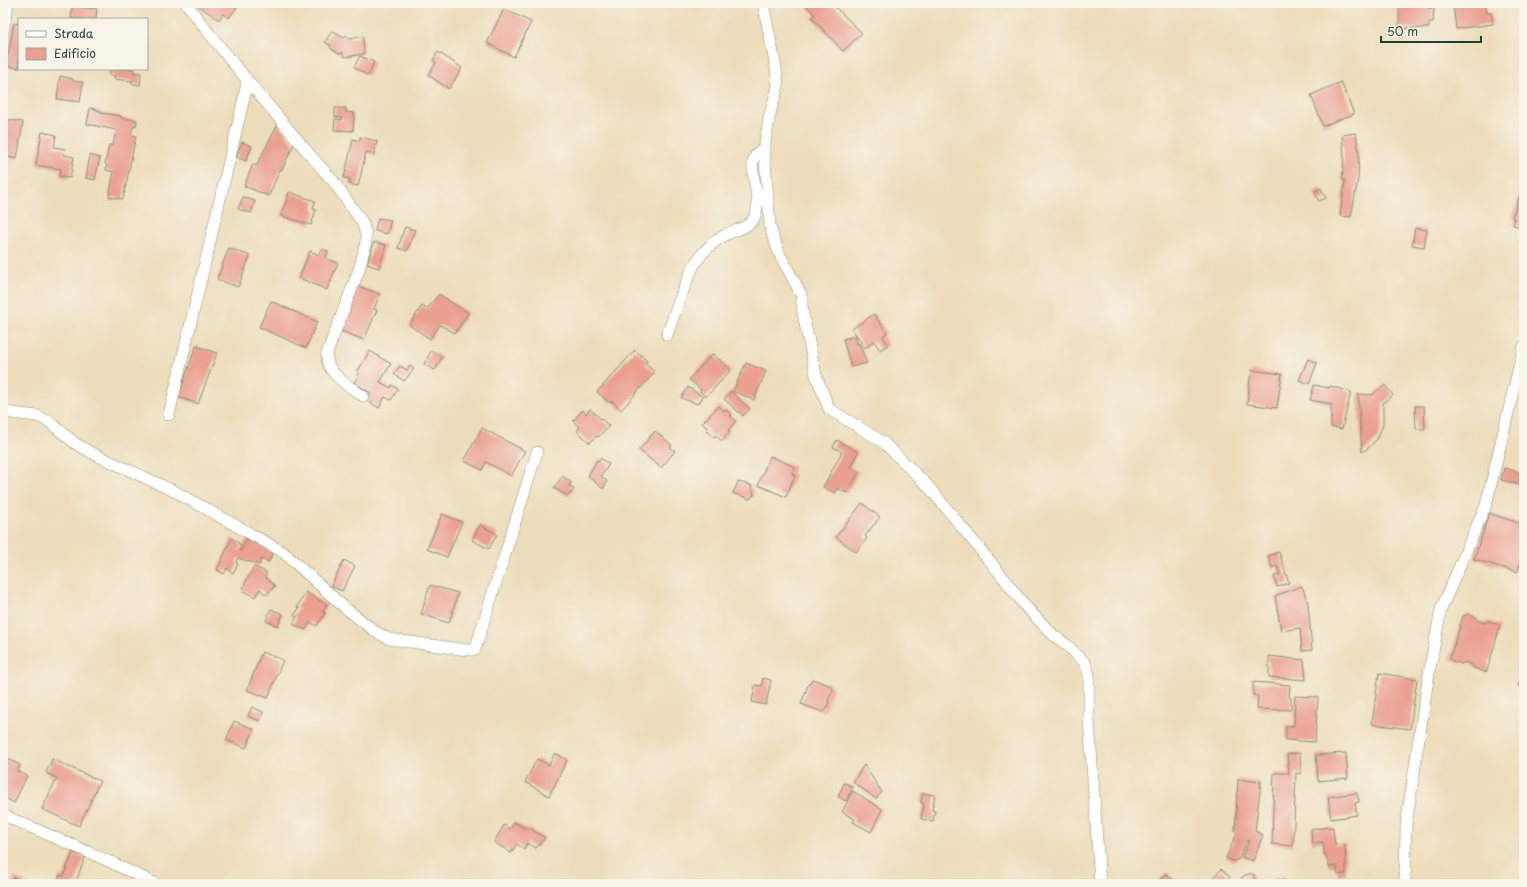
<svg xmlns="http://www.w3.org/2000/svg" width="1527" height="887" font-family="'Playpen Sans',sans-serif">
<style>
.building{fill:#eb9f8f}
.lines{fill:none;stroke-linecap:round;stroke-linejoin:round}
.street-casing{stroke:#868d77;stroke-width:12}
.street{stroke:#fff;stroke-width:11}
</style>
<rect width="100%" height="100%" fill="#f7f3e8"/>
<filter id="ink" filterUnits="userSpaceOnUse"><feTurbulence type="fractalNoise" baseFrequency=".025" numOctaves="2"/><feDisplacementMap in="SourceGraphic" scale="8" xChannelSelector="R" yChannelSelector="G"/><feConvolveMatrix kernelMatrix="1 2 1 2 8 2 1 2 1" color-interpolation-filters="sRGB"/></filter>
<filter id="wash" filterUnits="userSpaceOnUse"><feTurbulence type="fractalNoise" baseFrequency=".012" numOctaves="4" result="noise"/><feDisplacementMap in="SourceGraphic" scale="16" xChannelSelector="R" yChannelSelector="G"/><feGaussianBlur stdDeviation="0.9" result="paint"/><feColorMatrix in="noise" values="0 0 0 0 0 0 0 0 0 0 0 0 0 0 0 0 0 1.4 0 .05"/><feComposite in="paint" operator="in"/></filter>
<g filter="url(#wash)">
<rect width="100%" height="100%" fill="#edddba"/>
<g id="blocks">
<path class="building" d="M200 3H240L229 18 223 14 219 20 199 6Z
M804 3H831L862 33 843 51 812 18 815 15Z
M1399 3H1428V8L1434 9 1433 22H1429V28H1399Z
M1453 3H1481L1482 6 1486 7 1487 13H1491L1493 24 1456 29Z
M72 7 97 9 96 19H71Z
M504 9 531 22 514 57 487 43Z
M14 23 19 24V68L6 66Z
M332 31 344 38 346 35 350 39 363 36 364 54 345 57 343 55V52L340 54 330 48 331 46 325 42Z
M438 52 462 68 449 89 428 75 436 63 433 60Z
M360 56 374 62 368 76 354 67Z
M110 69H134L133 73H141L140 85 132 84V81L114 79 115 76 109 75Z
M60 76 73 79V81L83 82 80 102 57 99Z
M1341 82 1354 114 1323 126 1311 95Z
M90 108 101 111V113L121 116V118L137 120 136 127 133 126 131 135 136 136 123 199 109 197 114 172 106 170 107 165 105 164 109 145H113L116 130 87 124Z
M335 108H346V112L354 113 353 131 334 130 335 119 342 120V118L335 117Z
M5 119 23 122 17 159 3 156V129Z
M278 124 294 144 282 170 280 169 269 196 244 186 253 164 256 166Z
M42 132 56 135 54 147 65 149 64 155 74 157 70 178 59 176 61 169 36 165Z
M1356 133 1359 155 1358 179 1351 217 1340 216 1345 180H1342L1344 157 1342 135Z
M360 137 377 141 374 155 366 152 358 186 349 184 350 179 344 178 353 139 360 141Z
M242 142 252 146 246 161 236 157Z
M90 155 100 158 95 180 86 178Z
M1321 188 1326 198 1319 201 1314 192Z
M3 190 8 191 4 218H3Z
M289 192 315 201 313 209 316 210 311 225 281 216Z
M1520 194 1524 196V229L1513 225 1515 219 1512 218Z
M243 197 255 201 251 213 238 209Z
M378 218 391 220 387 234 375 231Z
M405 227 415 230 407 251 398 248Z
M1415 228 1427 230 1424 247 1412 245Z
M374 242 386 245 379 268 367 264Z
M229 248 250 256 238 287 217 279Z
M322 249 328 251 326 258 338 263 327 290 299 278 310 251 319 255Z
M358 286 380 294 374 309 377 310 364 340 339 330Z
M439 294 468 313 455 333 440 325 430 339 409 325 422 306 427 309Z
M271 301 317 322 306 348 259 327Z
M874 314 887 333 883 336 888 345 880 350 874 341 865 348 852 329Z
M855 336 857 344 859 343 867 363 851 367 843 339Z
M196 346 217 353 198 404 178 397Z
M635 350 647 361 645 364 655 372 621 410 612 401 610 403 597 392Z
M370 351 391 364 380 382 391 388 392 385 398 389 391 400 385 397 379 408 366 400 371 393 354 383 359 374 357 372Z
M431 351 442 357 435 370 424 364Z
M713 354 731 370 706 397 700 391 701 390 689 379Z
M1308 359 1317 363 1309 384 1299 380Z
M746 363 766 371 754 400 733 391Z
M400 366 407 370 410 366 414 369 404 381 394 374Z
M1251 370 1282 374 1277 408 1247 404Z
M1314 385 1329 388 1330 386 1351 392 1342 429 1331 427V404L1310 400Z
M1385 385 1393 395 1383 403V425L1377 439 1367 449 1362 452 1358 394 1372 395Z
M688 387 703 397 698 404 681 398Z
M731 391 750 409 743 416 724 399Z
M719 406 724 411 726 410 732 415 730 416 736 421 728 430 730 431 722 441 715 435 714 437 707 431 709 430 702 423Z
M1415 406H1424L1425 429H1416Z
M590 409 609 426 598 437 596 436 590 443 577 431 580 427 573 421 583 410 586 414Z
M482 428 525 451 511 476 486 462 482 470 464 461Z
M655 431 672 445 670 447 675 451 661 468 639 450Z
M837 440 858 452 850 467 859 472 847 493 837 488 835 493 823 487 842 452 833 447Z
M770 456 795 467 792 474 795 475 786 497 758 485Z
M600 458 609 464 601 477 607 481 603 489 588 476 597 460 599 461Z
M1504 468 1518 472 1519 474 1524 476V486L1501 480Z
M563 476 571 482 569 486 574 489 568 496 554 488Z
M738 482 751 485 754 495 750 499 733 493Z
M862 503 880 517 865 536 867 538 856 552 836 537Z
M1489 513 1524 525V551L1517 572 1474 559Z
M442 514 462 522 447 557 427 549Z
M480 525 497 534 489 549 472 540Z
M232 538 241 545 239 550 241 551 246 539 273 552 269 562 261 559 260 565 238 558 236 562 238 564 233 573 227 568 224 574 217 570Z
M1279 552 1289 583 1277 587 1274 576 1280 574 1277 566 1272 568 1268 556Z
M344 560 355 566 342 591 331 586Z
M254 566 267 573 265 577 275 586 266 595 260 589 255 597 243 591 244 588 243 587Z
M430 585 458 593 449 623 421 614Z
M1302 586 1308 603 1312 650 1302 651 1300 628 1281 631 1275 596Z
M306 592 327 605 323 612 325 613 317 626 310 622 305 630 293 624 297 617 294 616 299 608 297 607Z
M271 609 283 614 278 626 266 621Z
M1468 614 1477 618 1478 621 1485 623 1488 621 1497 624 1500 626 1487 671 1484 672 1474 668 1472 665 1464 662 1462 664 1452 661 1450 658 1463 616Z
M262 652 283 660 268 698 247 690Z
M1269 656 1304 660 1306 680 1269 677Z
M1524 667V687L1518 686Z
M1379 673 1417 679 1410 729 1372 724Z
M763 678 771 680 766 705 752 702 755 685 762 686Z
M812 679 832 686 833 690 828 700 829 702 826 710 823 712 801 704 809 683 810 684Z
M1253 682 1290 685 1289 697 1291 698V710L1257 709 1258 696 1253 695Z
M1295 696 1318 697 1315 742 1286 740V726H1294Z
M252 707 263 712 260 721 248 716Z
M234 721 254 729 246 748 226 740Z
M555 753 567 760 549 796 525 782 537 759 549 765Z
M1300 753 1301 774 1296 773 1293 846 1272 844 1274 773H1289L1287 754Z
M1346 753 1348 778 1318 781 1316 755Z
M6 758 20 765 17 771 27 776 14 803 7 799 3 795V764Z
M52 759 100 781 79 826 42 809 57 778 46 773Z
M864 765 882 792 876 799 853 782Z
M1238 779 1261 782 1255 831 1263 835 1253 861 1242 857 1249 841 1247 840 1239 859 1233 861 1226 858 1237 833 1235 831Z
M844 783 853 787 846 801 838 797Z
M853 791 882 809 871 832 853 822 855 819 842 812Z
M923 793 935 795 932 810 935 811 933 821 921 819 924 804 921 803Z
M1357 793 1359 802 1355 803 1357 815 1331 819 1328 797Z
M514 822 528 830 529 828 545 838 536 848 527 843 524 849 517 844 511 853 494 842 504 825 510 829Z
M1333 827 1335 845 1345 844 1346 874 1338 875 1337 866 1329 867 1326 854 1324 855 1323 842 1312 843 1311 829Z
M73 852 85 857 75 884H56L60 875 63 877Z
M1221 869 1230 877 1225 884H1209Z
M1166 873 1178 884H1156Z
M1248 874H1254V879L1269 884H1238L1242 877Z
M14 877 29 884H11Z
M3 879 8 882 7 884H3Z
M1277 879 1287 881V884H1276Z"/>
</g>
</g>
<g filter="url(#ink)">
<use href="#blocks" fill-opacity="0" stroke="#868d77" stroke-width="1"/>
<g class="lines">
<defs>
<path id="street" d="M186 3 208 32 247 80 311 156 334 182 362 222 366 234V242L359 270 327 353C324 373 349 386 363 396
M763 3 776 68 778 86 770 114 764 148 770 225 773 237 780 255 801 294 803 314 816 375 829 409 883 442 928 486 1002 576 1025 606 1053 635 1067 645 1085 663 1089 674V720L1100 884
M3 32 8 3
M667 335C675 314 688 269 702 254 709 246 716 240 725 235 735 229 751 228 755 216 762 199 751 179 753 162 754 155 759 151 764 148
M3 412 37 416 48 421 76 444 94 454 176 492 283 552 344 607 376 632 389 639 467 650H475L537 452
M169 415 244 98 247 80
M3 815 104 859 156 884
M1405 884 1406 825 1429 673 1441 609 1486 505 1524 346"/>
</defs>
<use href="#street" class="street-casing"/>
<use href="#street" class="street"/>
</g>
</g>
<rect width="1527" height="887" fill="none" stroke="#f7f3e8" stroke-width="16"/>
<rect x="18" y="18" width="130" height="52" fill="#f7f3e8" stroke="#a1aaa0"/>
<rect x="26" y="31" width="20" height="6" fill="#ffffff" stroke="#a1aaa0"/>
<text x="54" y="38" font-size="12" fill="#1f3d34">Strada</text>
<rect x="26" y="48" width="20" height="12" fill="#eb9f8f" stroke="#a1aaa0"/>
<text x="54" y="58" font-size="12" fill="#1f3d34">Edificio</text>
<path d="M1381 36v6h100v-6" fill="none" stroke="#1f3d34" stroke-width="2"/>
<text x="1387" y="36" font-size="12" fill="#1f3d34" stroke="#f7f3e8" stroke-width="3" paint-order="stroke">50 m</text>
</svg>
